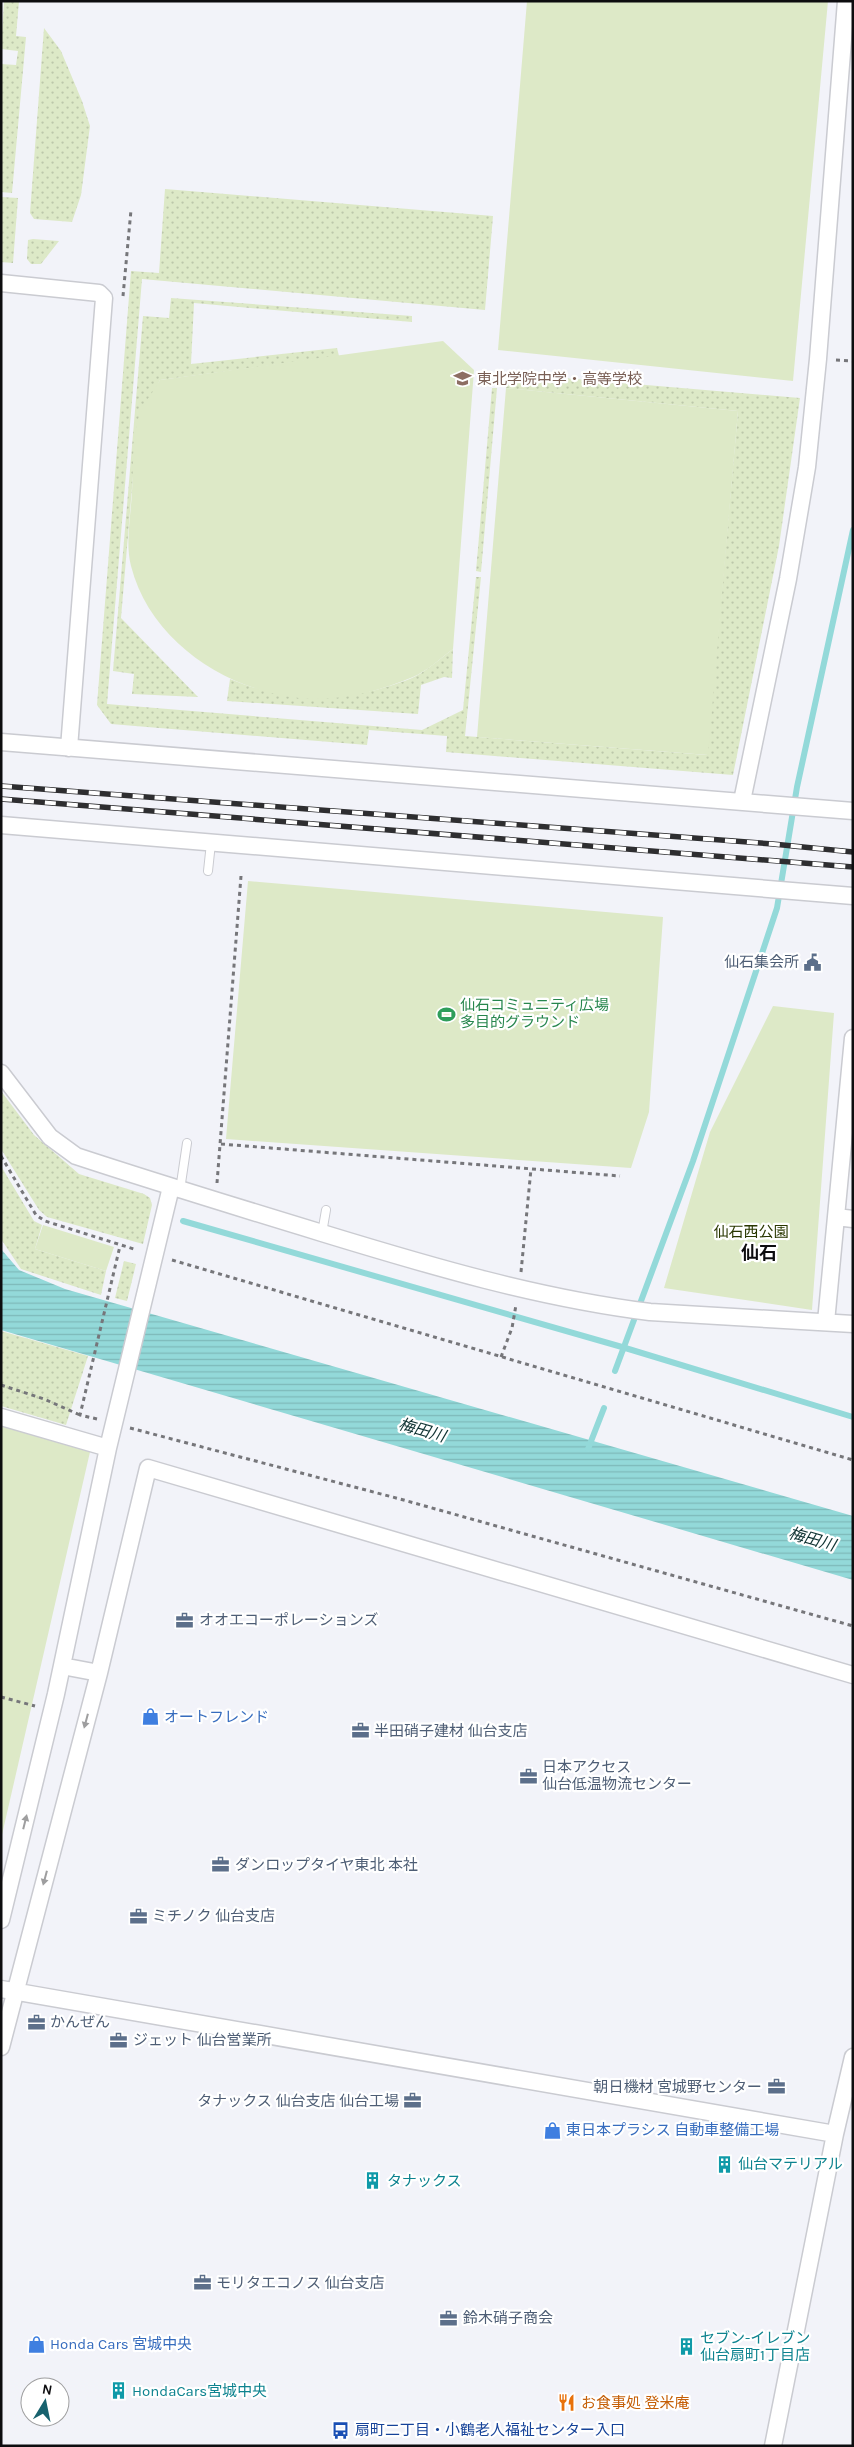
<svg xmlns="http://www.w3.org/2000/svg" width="854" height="2447" font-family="Karla,'Noto Sans JP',sans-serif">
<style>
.grass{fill:url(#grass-dots)}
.green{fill:#dde9c7}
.water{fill:url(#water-rules)}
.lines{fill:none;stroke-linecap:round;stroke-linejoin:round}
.stream{stroke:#93d9d9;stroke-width:6}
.lane-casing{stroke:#cacbd1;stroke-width:10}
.street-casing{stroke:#cacbd1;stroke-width:19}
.path{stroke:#76767a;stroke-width:3;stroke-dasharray:4 4;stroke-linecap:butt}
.lane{stroke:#fff;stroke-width:8}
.street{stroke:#fff;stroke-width:16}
.rail-casing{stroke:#2e2e30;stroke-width:5.5}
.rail{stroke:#fff;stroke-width:4;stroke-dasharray:11;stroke-linecap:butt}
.oneway{fill:#9e9e9f}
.labels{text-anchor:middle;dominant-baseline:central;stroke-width:4.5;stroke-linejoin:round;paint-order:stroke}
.education-label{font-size:15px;fill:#785e54;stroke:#fff;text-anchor:start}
.service-label{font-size:15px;fill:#4e5e75;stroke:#fff;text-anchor:start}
.leisure-label{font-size:15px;fill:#27864d;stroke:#fff;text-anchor:start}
.park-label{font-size:15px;fill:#293700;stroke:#fff}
.shop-label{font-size:15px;fill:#366cbe;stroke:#fff;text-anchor:start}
.culture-label{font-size:15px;fill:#0d838f;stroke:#fff;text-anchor:start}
.food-label{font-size:15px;fill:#c56008;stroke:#fff;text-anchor:start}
.transit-label{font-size:15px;fill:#164399;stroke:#fff;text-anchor:start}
.water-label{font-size:16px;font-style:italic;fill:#0f3232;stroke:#fff}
.quarter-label{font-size:18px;font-weight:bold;fill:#0d0d0f;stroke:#fff}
</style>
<defs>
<pattern id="grass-dots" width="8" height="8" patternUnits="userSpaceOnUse" patternTransform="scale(1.25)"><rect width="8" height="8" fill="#dde9c7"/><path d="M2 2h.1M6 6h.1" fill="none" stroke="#bcc7aa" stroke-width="1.8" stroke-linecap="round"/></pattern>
<pattern id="water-rules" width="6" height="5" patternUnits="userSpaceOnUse" patternTransform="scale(1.25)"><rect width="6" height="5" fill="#93d9d9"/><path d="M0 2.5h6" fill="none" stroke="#7eb9b9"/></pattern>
</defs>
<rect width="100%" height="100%" fill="#f2f3f9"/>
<path class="grass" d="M4 1H19L16 36 26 37 12 193 1 192V64L16 65 18 51 1 49Z
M44 28 61 51 82 101 90 126 81 195 72 222 34 219 30 213Z
M165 189 493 216 485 310 142 279 107 704 422 730 463 710 476 577H481L465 736 707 755 738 411 506 388V384L492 383 500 374 505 373 800 398 779 546 733 775 446 752 447 736 369 730 367 745 111 724 97 705 131 271 159 273Z
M1 197 18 198 13 263 1 262Z
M33 239 59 241 41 264H31L27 259 28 240Z
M171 298 412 316V322L194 303 191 364 337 348 339 356 160 380 137 429 121 618 198 697 132 694 134 674 113 671 143 316 169 318Z
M492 388H497L481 572 476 571Z
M453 649 452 678 444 677 421 685 418 714 227 701 230 679C278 699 326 702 376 690 389 686 404 682 416 676 429 669 441 658 453 649Z
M1 1091 34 1135 79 1174 144 1194 150 1198 152 1205 143 1244 47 1217 39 1210 1 1149Z
M1 1166 34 1221 42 1225 35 1249 106 1271 101 1295 21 1269 1 1239Z
M124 1261 136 1264 127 1301 115 1298Z
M1 1331 88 1356 66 1425 1 1406Z"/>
<path class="green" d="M527 1H828L793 381 498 350Z
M443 341 474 370 453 649C441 658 427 671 413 677 378 692 337 702 299 698 226 690 150 641 131 566 125 543 131 515 132 491 134 465 131 432 142 409 147 399 155 389 160 380Z
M506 388 738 411 708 755 477 737Z
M248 881 663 917 649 1112 631 1168 226 1139Z
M773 1006 834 1013 812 1310 664 1288 710 1132Z
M43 1225 114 1247 106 1271 35 1249Z
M1 1426 90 1452 1 1839Z"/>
<path class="water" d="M1 1249 19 1270 65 1289 853 1516V1580L1 1330Z"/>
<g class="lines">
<path class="stream" d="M183 1221 622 1347 853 1417
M615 1371 693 1161 777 908 797 787 853 530
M588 1449 604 1408"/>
<defs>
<path id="lane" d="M208 871 211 843
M180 1190 187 1143
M322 1233 326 1210"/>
<path id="street" d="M1 283 99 293 104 298 69 748
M1 742 853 811
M742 801 788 579 807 467 818 359 846 1
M1 825 853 896
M1 1073 50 1137 76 1156C158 1183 240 1208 322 1233 430 1266 538 1298 650 1312L853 1324
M836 1217 853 1219
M826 1322 853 1038
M1 1417 108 1448
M62 1666 99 1673
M1 1920 56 1694 108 1448 171 1187
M1 1989 835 2134
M1 2047 99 1673 148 1468 853 1675
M773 2446 835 2134 853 2057"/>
</defs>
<use href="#lane" class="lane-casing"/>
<use href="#street" class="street-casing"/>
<path class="path" d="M123 296 131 210
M836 360 853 361
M221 1144 620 1176
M1 1156 36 1215 45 1221 137 1250
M217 1183 241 876
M172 1260 853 1460
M521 1272 531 1169
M501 1357 512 1328 516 1305
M1 1385 44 1399 80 1415
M97 1419 80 1415 120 1246
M130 1428 400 1499 853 1626
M1 1697 35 1706"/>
<use href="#lane" class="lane"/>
<use href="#street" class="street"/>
<defs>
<path id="rail" d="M1 786 773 844 853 852
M1 799 853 867"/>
</defs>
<use href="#rail" class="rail-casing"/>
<use href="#rail" class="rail"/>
</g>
<defs><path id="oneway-solid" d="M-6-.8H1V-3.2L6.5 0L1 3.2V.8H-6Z" transform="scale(1.25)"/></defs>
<g class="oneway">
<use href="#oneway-solid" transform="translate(86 1721) rotate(105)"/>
<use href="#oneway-solid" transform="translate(25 1822) rotate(-76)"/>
<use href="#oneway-solid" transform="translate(45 1878) rotate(105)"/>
</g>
<defs>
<symbol id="school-bare" viewBox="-9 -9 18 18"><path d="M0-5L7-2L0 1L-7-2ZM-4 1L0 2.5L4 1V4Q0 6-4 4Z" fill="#8d6e63" stroke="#fff" stroke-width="2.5" paint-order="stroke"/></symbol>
<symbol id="civic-bare" viewBox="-9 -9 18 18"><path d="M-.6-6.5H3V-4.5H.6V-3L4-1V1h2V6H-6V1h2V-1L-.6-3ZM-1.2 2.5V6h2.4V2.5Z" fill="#5c6f8a" stroke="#fff" stroke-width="2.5" paint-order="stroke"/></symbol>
<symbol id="stadium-bare" viewBox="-9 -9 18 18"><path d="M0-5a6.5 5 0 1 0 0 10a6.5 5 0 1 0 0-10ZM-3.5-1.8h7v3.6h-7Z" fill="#2e9e5b" stroke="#fff" stroke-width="2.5" paint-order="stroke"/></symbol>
<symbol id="office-bare" viewBox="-9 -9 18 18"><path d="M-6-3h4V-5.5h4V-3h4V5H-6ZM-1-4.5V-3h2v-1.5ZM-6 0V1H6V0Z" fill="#5c6f8a" stroke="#fff" stroke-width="2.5" paint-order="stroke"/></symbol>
<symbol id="shop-bare" viewBox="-9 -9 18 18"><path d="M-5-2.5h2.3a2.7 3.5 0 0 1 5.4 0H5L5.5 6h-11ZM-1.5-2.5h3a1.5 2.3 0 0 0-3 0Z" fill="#3f7fe0" stroke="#fff" stroke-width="2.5" paint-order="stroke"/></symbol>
<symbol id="building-bare" viewBox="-9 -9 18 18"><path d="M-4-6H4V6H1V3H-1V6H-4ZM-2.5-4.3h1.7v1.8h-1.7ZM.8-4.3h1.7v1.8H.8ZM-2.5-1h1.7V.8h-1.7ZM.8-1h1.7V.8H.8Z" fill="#0f9aa8" stroke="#fff" stroke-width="2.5" paint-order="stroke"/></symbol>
<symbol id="restaurant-bare" viewBox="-9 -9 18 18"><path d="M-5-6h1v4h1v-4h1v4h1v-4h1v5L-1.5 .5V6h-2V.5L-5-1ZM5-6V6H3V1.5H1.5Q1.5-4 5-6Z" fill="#e8710a" stroke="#fff" stroke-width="2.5" paint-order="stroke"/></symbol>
<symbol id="bus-bare" viewBox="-9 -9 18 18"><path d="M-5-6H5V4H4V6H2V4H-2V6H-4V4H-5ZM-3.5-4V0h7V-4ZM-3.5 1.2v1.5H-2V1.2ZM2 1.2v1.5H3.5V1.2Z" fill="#1a4fb4" stroke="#fff" stroke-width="2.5" paint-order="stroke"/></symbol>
</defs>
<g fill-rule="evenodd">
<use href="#school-bare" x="450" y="366" width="25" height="25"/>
<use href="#civic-bare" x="800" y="950" width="25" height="25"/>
<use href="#stadium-bare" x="434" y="1002" width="25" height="25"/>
<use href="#office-bare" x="172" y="1608" width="25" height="25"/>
<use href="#shop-bare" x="138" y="1704" width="25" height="25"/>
<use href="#office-bare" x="348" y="1718" width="25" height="25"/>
<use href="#office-bare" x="516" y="1764" width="25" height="25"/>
<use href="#office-bare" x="208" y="1852" width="25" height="25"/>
<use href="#office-bare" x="126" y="1904" width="25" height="25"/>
<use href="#office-bare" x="24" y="2010" width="25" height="25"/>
<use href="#office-bare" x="106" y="2028" width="25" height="25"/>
<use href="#office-bare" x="764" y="2074" width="25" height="25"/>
<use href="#office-bare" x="400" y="2088" width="25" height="25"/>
<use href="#shop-bare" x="540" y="2118" width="25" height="25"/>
<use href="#building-bare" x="712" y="2152" width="25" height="25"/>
<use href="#building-bare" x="360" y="2168" width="25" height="25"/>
<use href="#office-bare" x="190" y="2270" width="25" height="25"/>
<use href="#office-bare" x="436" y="2306" width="25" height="25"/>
<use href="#shop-bare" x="24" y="2332" width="25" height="25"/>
<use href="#building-bare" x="674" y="2334" width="25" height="25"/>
<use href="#building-bare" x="106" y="2378" width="25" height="25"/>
<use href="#restaurant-bare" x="554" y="2390" width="25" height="25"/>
<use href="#bus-bare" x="328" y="2418" width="25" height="25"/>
</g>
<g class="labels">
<g class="education-label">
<text x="477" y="379">東北学院中学・高等学校</text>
</g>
<g class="service-label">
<text x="799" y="962" text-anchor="end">仙石集会所</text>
<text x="199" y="1620">オオエコーポレーションズ</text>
<text x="374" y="1731">半田硝子建材 仙台支店</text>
<text x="542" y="1767">日本アクセス<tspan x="542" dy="17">仙台低温物流センター</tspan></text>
<text x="235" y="1865">ダンロップタイヤ東北 本社</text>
<text x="152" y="1916">ミチノク 仙台支店</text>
<text x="50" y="2022">かんぜん</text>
<text x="133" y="2040">ジェット 仙台営業所</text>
<text x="762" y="2087" text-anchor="end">朝日機材 宮城野センター</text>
<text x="399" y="2101" text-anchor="end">タナックス 仙台支店 仙台工場</text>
<text x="216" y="2283">モリタエコノス 仙台支店</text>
<text x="463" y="2318">鈴木硝子商会</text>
</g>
<g class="leisure-label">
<text x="460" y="1005">仙石コミュニティ広場<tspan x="460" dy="17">多目的グラウンド</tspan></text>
</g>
<g class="park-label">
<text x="751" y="1232">仙石西公園</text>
</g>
<g class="shop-label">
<text x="164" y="1717">オートフレンド</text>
<text x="566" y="2130">東日本プラシス 自動車整備工場</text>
<text x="50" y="2344">Honda Cars 宮城中央</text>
</g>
<g class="culture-label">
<text x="738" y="2164">仙台マテリアル</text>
<text x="387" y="2181">タナックス</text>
<text x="700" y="2338">セブン-イレブン<tspan x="700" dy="17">仙台扇町1丁目店</tspan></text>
<text x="132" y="2391">HondaCars宮城中央</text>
</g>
<g class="food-label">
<text x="581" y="2403">お食事処 登米庵</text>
</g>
<g class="transit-label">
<text x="355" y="2430">扇町二丁目・小鶴老人福祉センター入口</text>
</g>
<g class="water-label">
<text transform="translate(422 1430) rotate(16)">梅田川</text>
<text transform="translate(812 1539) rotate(16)">梅田川</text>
</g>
<g class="quarter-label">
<text x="759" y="1253">仙石</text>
</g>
</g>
<rect width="854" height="2447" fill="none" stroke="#0d0d0f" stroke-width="5"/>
<g transform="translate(45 2402) rotate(10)"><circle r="24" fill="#ffffff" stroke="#9e9e9f"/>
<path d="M0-4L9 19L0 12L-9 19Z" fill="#17626e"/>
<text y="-8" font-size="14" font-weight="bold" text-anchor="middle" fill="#0d0d0f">N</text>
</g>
</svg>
